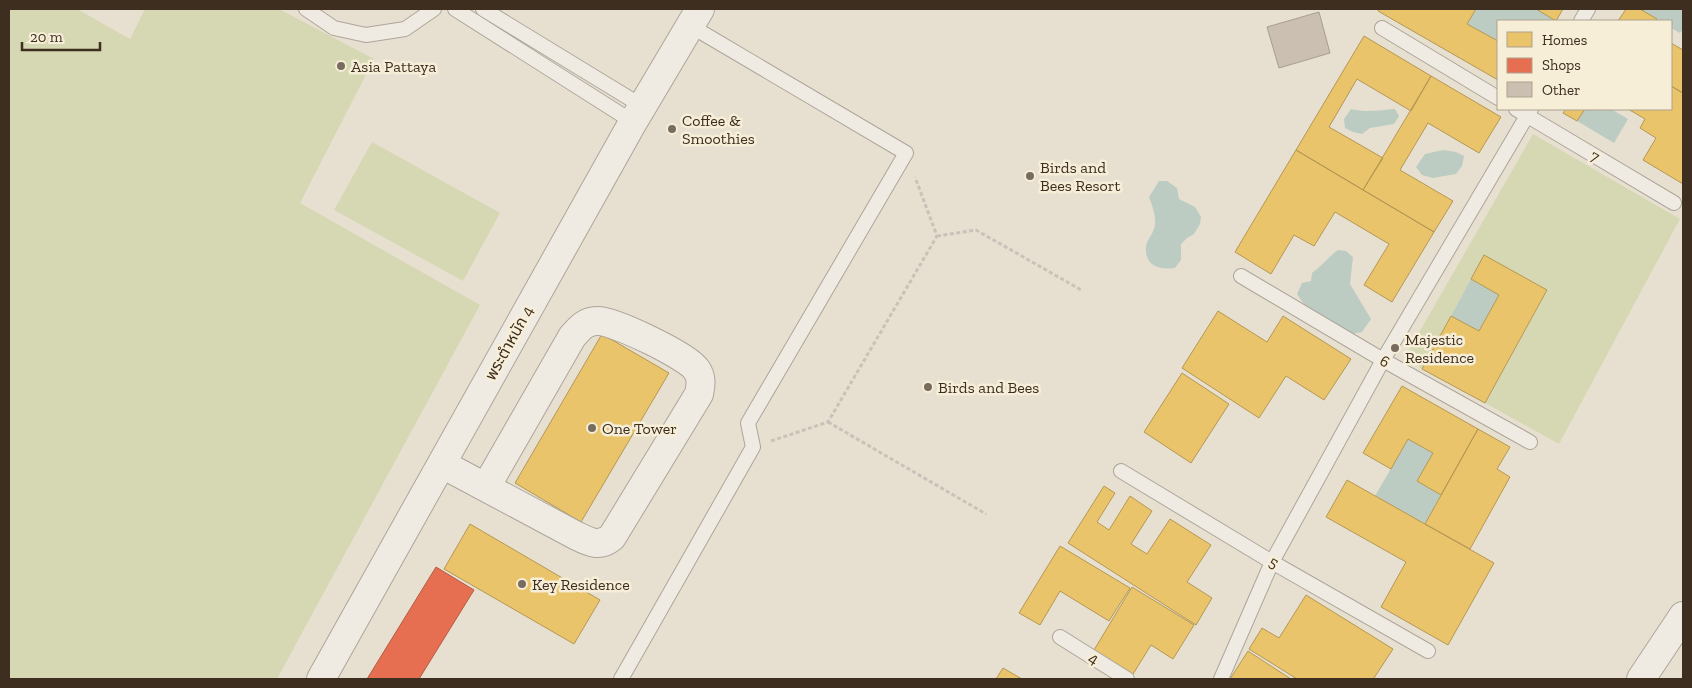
<svg xmlns="http://www.w3.org/2000/svg" width="1692" height="688" font-family="'Zilla Slab','Noto Sans Thai',serif">
<style>
.green{fill:#d6d7b3}
.water{fill:#bcccc2}
.homes{fill:#e9c46a;stroke:#b59754}
.shops{fill:#e76f51;stroke:#b45c42}
.building{fill:#cbbfb2;stroke:#a89c90}
.lines{fill:none;stroke-linecap:round;stroke-linejoin:round}
.service-casing{stroke:#ada599;stroke-width:16}
.minor-casing{stroke:#ada599;stroke-width:30}
.path{stroke:#c8c2b9;stroke-width:3;stroke-dasharray:4 2.5;stroke-linecap:butt}
.service{stroke:#efebe3;stroke-width:14}
.minor{stroke:#efebe3;stroke-width:28}
.poi-dot{fill:#786c5e;stroke:#f7eed8;stroke-width:2}
.labels{text-anchor:middle;dominant-baseline:central;stroke-width:5;stroke-linejoin:round;paint-order:stroke}
.poi-label{font-size:16px;fill:#3d2e20;stroke:#f7eed8;text-anchor:start}
.street-label{font-size:16px;fill:#3d2e20;stroke:#f7eed8}
</style>
<rect width="100%" height="100%" fill="#e7e0d1"/>
<path class="green" d="M9 9H77L130 39 145 9H279L374 59 300 203 480 305 277 679H9Z
M1533 134 1680 219 1559 444 1485 403 1547 291 1484 256 1422 369 1405 357Z
M372 142 500 213 463 281 334 210Z"/>
<path class="water" d="M1476 9H1536L1556 21H1498V41L1467 24Z
M1640 9H1683V29L1680 33 1671 28V21H1660Z
M1351 109C1367 113 1380 110 1395 109L1399 116 1394 124 1370 128 1362 134 1353 132 1345 128 1344 119Z
M1585 109H1611L1628 119 1614 143 1577 121Z
M1443 150 1456 152 1464 156 1462 166 1456 174 1433 178 1422 175 1416 167 1425 154Z
M1159 181H1167L1177 188 1179 199 1195 207 1201 217 1200 224 1194 234 1187 238 1181 244V260L1175 268C1159 270 1144 266 1146 246 1147 239 1155 232 1155 224 1156 216 1152 205 1149 197Z
M1338 250 1346 251 1353 257 1350 284 1371 319 1362 332 1352 334 1306 307 1297 294 1302 283 1311 281 1312 273C1322 266 1328 257 1338 250Z
M1471 279 1499 295 1479 331 1451 316Z
M1408 439 1433 453 1441 495 1425 524 1375 496Z"/>
<path class="homes" d="M1379 9H1476L1467 24 1498 41V80L1378 11Z
M1536 9H1563L1556 21Z
M1626 9H1640L1657 19 1655 21H1618Z
M1364 36 1431 76 1411 111 1357 79 1329 127 1383 158 1363 190 1296 150Z
M1671 43 1683 50V93L1671 86Z
M1431 76 1501 117 1479 153 1428 123 1400 170 1453 201 1434 232 1363 190Z
M1671 86 1683 93V184L1643 160 1656 138 1640 128 1645 119 1628 109H1671Z
M1566 109H1585L1577 121 1563 113Z
M1296 150 1434 232 1392 302 1364 285 1389 244 1335 212 1314 246 1294 235 1271 274 1235 252Z
M1484 255 1547 290 1485 403 1422 369 1451 316 1479 331 1499 295 1471 279Z
M1218 311 1267 342 1283 316 1351 359 1324 400 1286 376 1259 418 1182 368Z
M602 334 669 373 581 522 515 483Z
M1182 373 1229 404 1191 463 1144 432Z
M1402 386 1478 429 1441 495 1417 481 1433 453 1408 439 1391 469 1363 453Z
M1478 429 1510 447 1497 469 1510 477 1470 549 1425 524Z
M1347 480 1494 563 1448 645 1381 607 1406 562 1326 517Z
M1104 486 1115 493 1097 522 1109 530 1130 496 1152 511 1131 544 1147 554 1170 519 1211 545 1187 582 1212 598 1196 625 1068 543Z
M470 524 600 600 574 644 444 569Z
M1060 546 1130 588 1109 621 1060 591 1040 625 1019 613Z
M1132 587 1194 625 1173 659 1151 645 1130 679 1091 655Z
M1306 595 1393 649 1374 678 1376 679H1297L1249 649 1262 628 1279 638Z
M1248 651 1291 679H1230Z
M1003 668 1022 679H996Z"/>
<path class="shops" d="M436 567 474 590 419 679H367Z"/>
<path class="building" d="M1319 12 1330 53 1279 68 1267 27Z"/>
<g class="lines">
<defs>
<path id="service" d="M306 9 334 28 366 35 405 29 434 9
M455 9 633 122
M483 9 642 106
M1581 21 1588 9
M1382 28 1498 98
M1516 109 1674 203
M1241 276 1383 360 1530 442
M1121 471 1272 562 1428 651
M1060 637 1127 679
M621 679 753 447 748 423 906 153 689 25
M1221 679 1272 562 1383 360 1531 109"/>
<path id="minor" d="M442 464 575 535C589 542 599 548 612 537L699 394C701 385 702 377 696 369 687 356 613 320 597 321 585 321 579 329 572 337L486 487
M321 679 633 122 700 9
M1641 679 1683 616"/>
</defs>
<use href="#service" class="service-casing"/>
<use href="#minor" class="minor-casing"/>
<path class="path" d="M937 236 976 230 1083 291
M828 422 986 514
M771 441 828 422 937 236 915 177"/>
<use href="#service" class="service"/>
<use href="#minor" class="minor"/>
</g>
<g class="poi-dot">
<circle cx="341" cy="66" r="5"/>
<circle cx="672" cy="129" r="5"/>
<circle cx="1030" cy="176" r="5"/>
<circle cx="1395" cy="348" r="5"/>
<circle cx="928" cy="387" r="5"/>
<circle cx="592" cy="428" r="5"/>
<circle cx="522" cy="584" r="5"/>
</g>
<g class="labels">
<g class="poi-label">
<text x="351" y="66">Asia Pattaya</text>
<text x="682" y="120">Coffee &amp;<tspan x="682" dy="18">Smoothies</tspan></text>
<text x="1040" y="167">Birds and<tspan x="1040" dy="18">Bees Resort</tspan></text>
<text x="1405" y="339">Majestic<tspan x="1405" dy="18">Residence</tspan></text>
<text x="938" y="387">Birds and Bees</text>
<text x="602" y="428">One Tower</text>
<text x="532" y="584">Key Residence</text>
</g>
<g class="street-label">
<text transform="translate(1595 156) rotate(31)">7</text>
<text transform="translate(509 343) rotate(-61)">พระตำหนัก 4</text>
<text transform="translate(1385 361) rotate(30)">6</text>
<text transform="translate(1274 562) rotate(30)">5</text>
<text transform="translate(1094 658) rotate(32)">4</text>
</g>
</g>
<rect width="1692" height="688" fill="none" stroke="#3d2e20" stroke-width="20"/>
<rect x="1497" y="20" width="175" height="90" fill="#f7eed8" stroke="#ada18e"/>
<rect x="1507" y="32" width="25" height="15" fill="#e9c46a" stroke="#ada18e"/>
<text x="1542" y="45" font-size="15" fill="#3d2e20">Homes</text>
<rect x="1507" y="58" width="25" height="15" fill="#e76f51" stroke="#ada18e"/>
<text x="1542" y="70" font-size="15" fill="#3d2e20">Shops</text>
<rect x="1507" y="82" width="25" height="15" fill="#cbbfb2" stroke="#ada18e"/>
<text x="1542" y="95" font-size="15" fill="#3d2e20">Other</text>
<path d="M22 42v8h78v-8" fill="none" stroke="#3d2e20" stroke-width="2.5"/>
<text x="30" y="42" font-size="15" fill="#3d2e20" stroke="#f7eed8" stroke-width="4" paint-order="stroke">20 m</text>
</svg>
